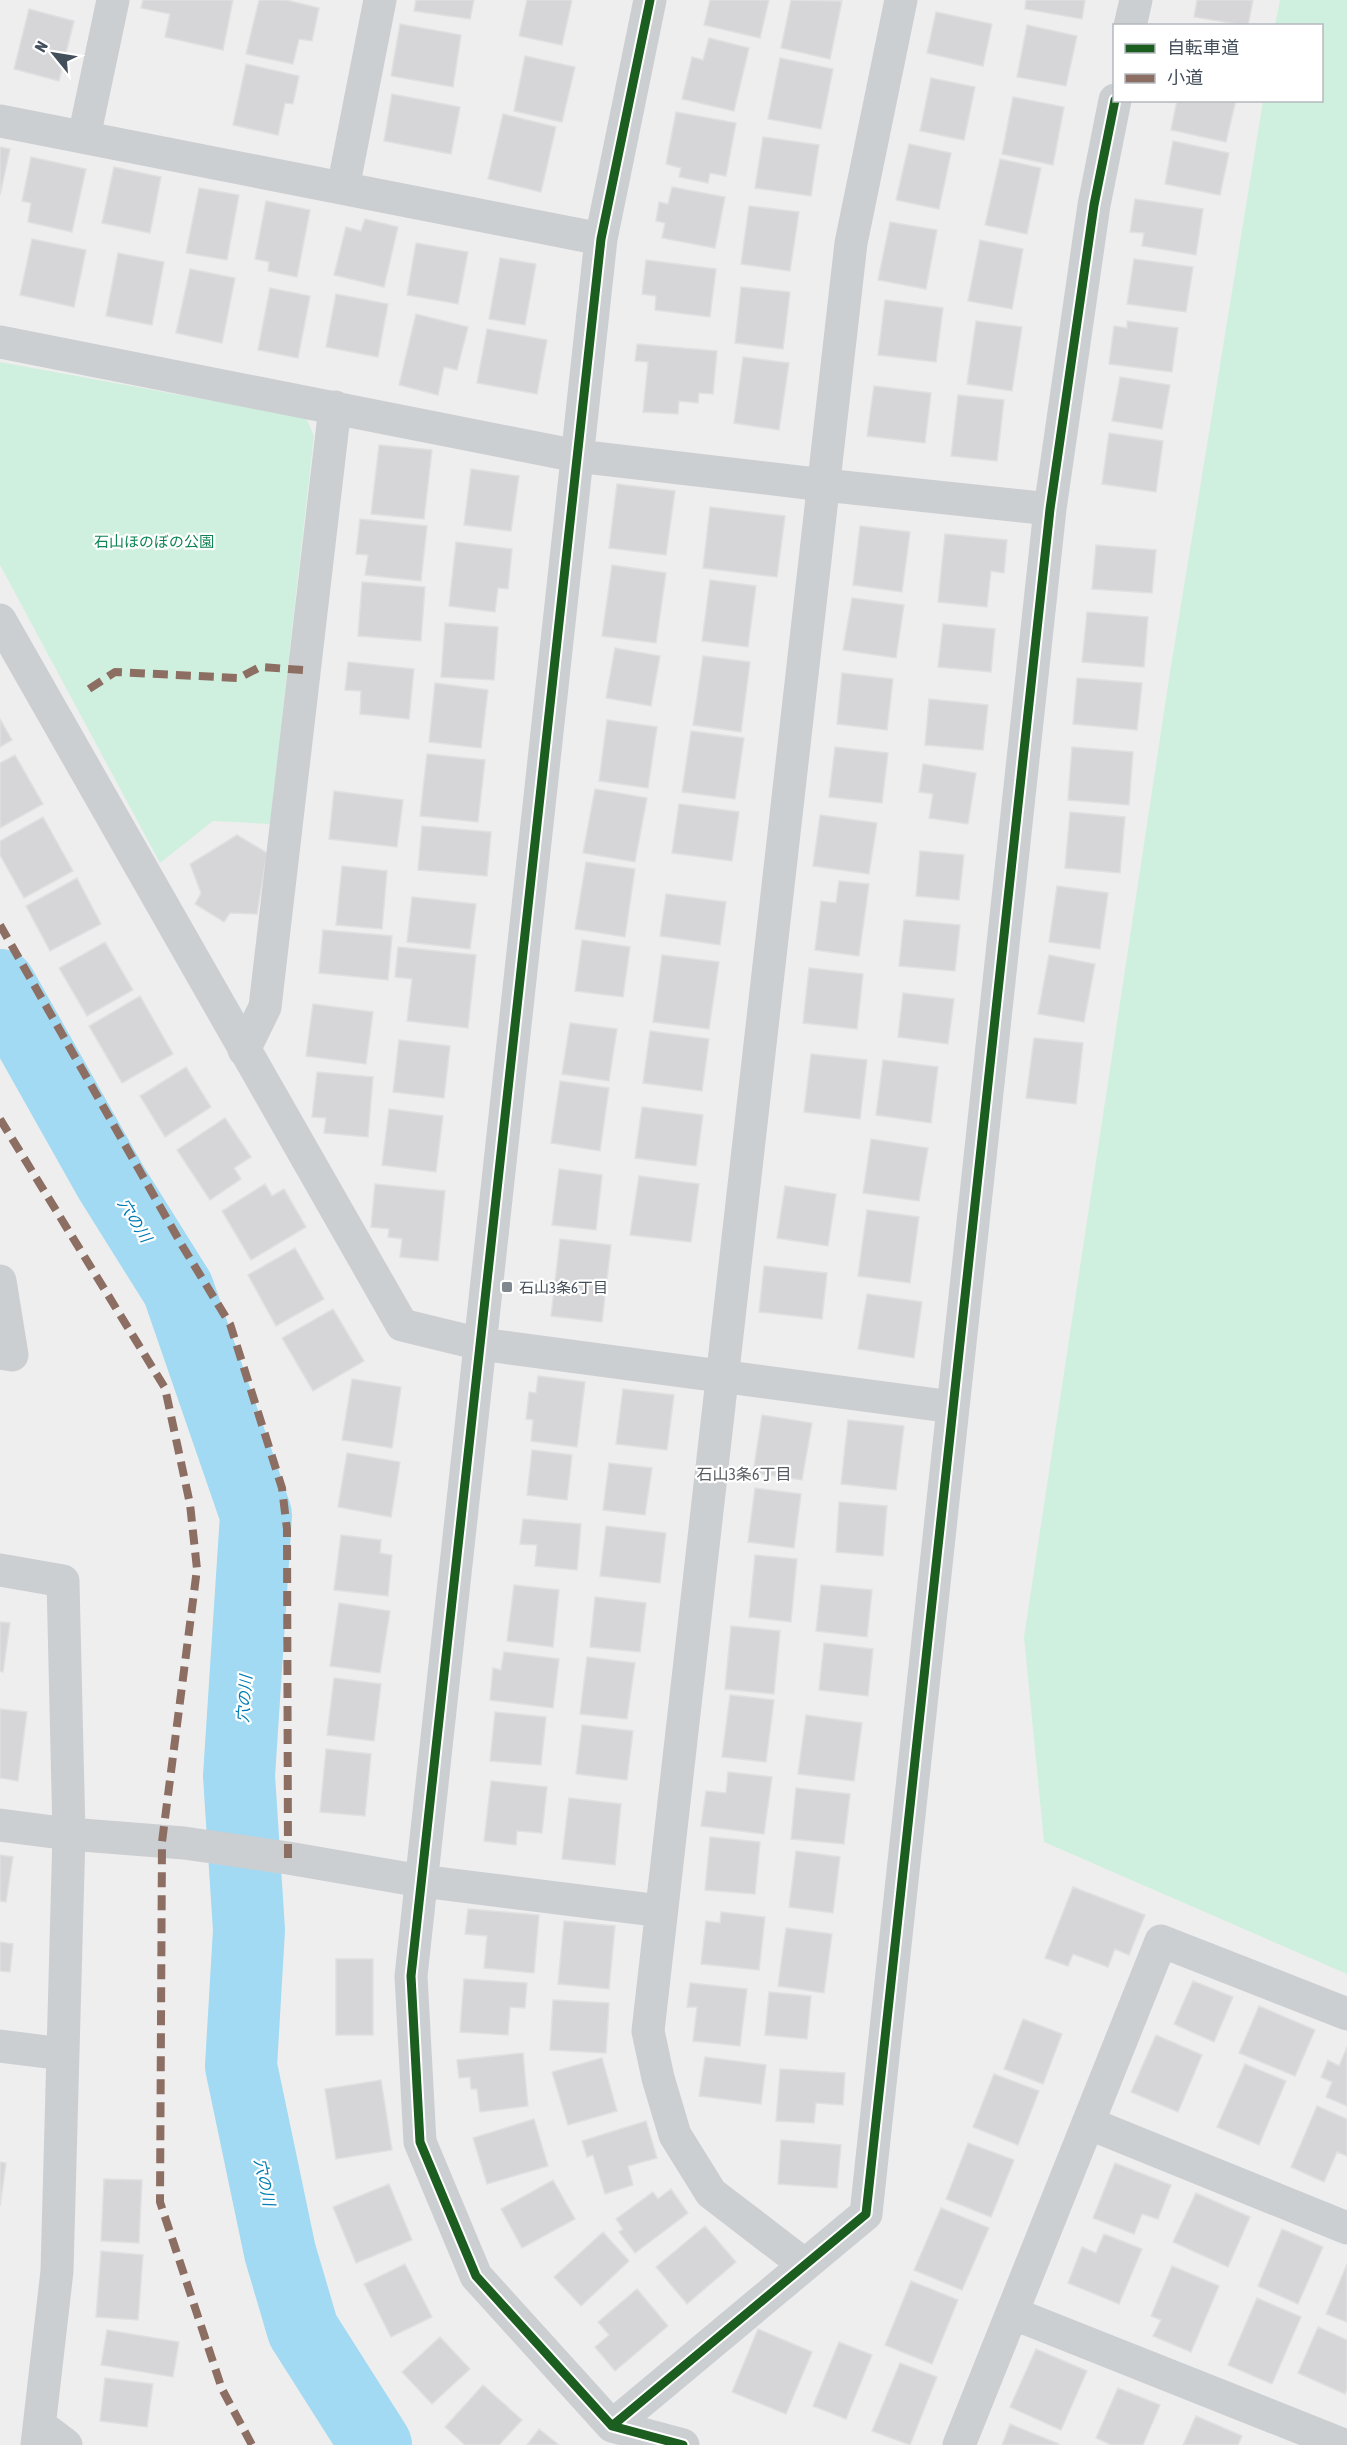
<svg xmlns="http://www.w3.org/2000/svg" width="1347" height="2445" font-family="'Asap Condensed','Noto Sans JP',sans-serif">
<style>
.green{fill:#d0f0df}
.lines{fill:none;stroke-linecap:round;stroke-linejoin:round}
.river{stroke:#a1daf2;stroke-width:72}
.building{fill:#d6d6d9;stroke:#e0e0e1;stroke-width:1.5}
.minor{stroke:#cccfd2;stroke-width:33}
.quiet{stroke:#8d6e63;stroke-width:8;stroke-dasharray:15 8;stroke-linecap:butt}
.cycleway-casing{stroke:#fff;stroke-width:13}
.cycleway{stroke:#1b5e20;stroke-width:9}
.poi-dot{fill:#80878f;stroke:#fff;stroke-width:2}
.labels{text-anchor:middle;dominant-baseline:central;stroke-width:4.5;stroke-linejoin:round;paint-order:stroke}
.park-label{font-size:15px;fill:#0e8454;stroke:#fff}
.poi-label{font-size:15px;fill:#444f5c;stroke:#fff;text-anchor:start}
.water-label{font-size:16px;font-style:italic;fill:#007eb3;stroke:#fff}
.neighbourhood-label{font-size:16px;fill:#595d63;stroke:#fff}
</style>
<rect width="100%" height="100%" fill="#efeeee"/>
<path class="green" d="M1280 0H1347V1974L1044 1842 1024 1637 1170 672 1263 101 1322 100V26L1275 25Z
M0 362 306 418 314 436 270 824 213 821 160 863 0 565Z"/>
<g class="lines">
<path class="river" d="M0 985 111 1182 178 1289 256 1515 239 1776 249 1930 241 2066 280 2252 303 2330 376 2445"/>
</g>
<path class="building" d="M143 0H233L223 50 165 37 170 14 141 8Z
M259 0H286L319 8 312 41 299 39 293 64 246 54Z
M416 0H474L470 19 414 11Z
M527 0H572L562 45 519 36Z
M710 0H769L760 38 704 25Z
M791 0 842 1 830 59 781 48Z
M1026 0H1085L1082 19 1025 9Z
M1197 0H1253L1248 26 1194 17Z
M29 9 74 21 59 81 14 69Z
M936 12 992 24 983 66 927 53Z
M400 24 461 35 453 87 391 76Z
M1027 25 1077 36 1066 86 1017 77Z
M709 38 749 48 734 111 682 99 692 57 703 60Z
M525 56 575 67 562 122 514 111Z
M780 58 833 69 821 129 768 119Z
M246 64 299 76 293 104 285 103 278 135 233 125Z
M931 78 975 87 964 140 920 131Z
M392 94 460 107 451 154 384 141Z
M1013 97 1064 107 1053 165 1002 154Z
M1177 100H1236L1226 142 1171 130Z
M676 112 736 123 726 176 710 173 708 183 679 177 681 168 666 164Z
M503 114 556 127 541 192 488 179Z
M763 137 819 145 811 196 755 188Z
M1173 141 1229 153 1220 195 1165 184Z
M909 144 951 153 939 209 896 200Z
M0 147 10 149 0 195Z
M31 157 86 169 72 232 28 222 31 203 22 201Z
M1000 159 1041 168 1027 234 985 225Z
M114 167 161 177 150 233 102 223Z
M672 187 725 197 715 248 662 238 665 223 656 221 659 202 668 204Z
M199 188 239 195 227 260 186 253Z
M1135 199 1203 209 1196 255 1142 246 1144 233 1130 232Z
M266 201 310 210 297 277 268 271 269 262 255 259Z
M749 206 799 212 790 271 741 264Z
M365 219 398 227 384 287 334 275 346 227 361 231Z
M890 222 937 230 926 289 878 280Z
M32 239 86 250 74 307 20 295Z
M980 240 1023 249 1012 309 968 301Z
M416 243 468 252 458 304 407 295Z
M118 253 164 262 152 325 106 316Z
M500 258 536 264 525 325 489 319Z
M1134 259 1193 267 1186 312 1127 304Z
M646 260 716 269 710 317 655 310 656 296 642 294Z
M190 269 235 278 222 343 176 333Z
M741 287 790 292 783 349 735 343Z
M270 288 310 296 298 358 258 350Z
M336 294 388 304 378 357 326 347Z
M885 300 943 308 936 362 878 355Z
M416 314 468 327 457 370 444 367 438 395 399 385Z
M976 321 1022 327 1012 391 967 384Z
M1127 321 1178 328 1172 372 1109 364 1114 326 1127 328Z
M487 329 547 340 537 394 477 383Z
M637 344 717 351 713 394 699 393 698 403 679 401 678 414 643 412 648 362 635 361Z
M743 357 789 363 779 430 734 423Z
M1120 377 1170 385 1162 429 1112 421Z
M874 386 931 393 925 443 867 436Z
M958 395 1004 400 997 461 951 456Z
M1109 433 1163 441 1156 492 1102 484Z
M379 445 432 450 424 519 371 514Z
M471 469 519 476 511 531 464 525Z
M617 484 675 491 666 555 609 548Z
M710 507 785 516 777 577 703 568Z
M360 519 427 526 421 581 365 575 368 555 356 554Z
M860 526 910 532 902 592 853 585Z
M945 534 1007 540 1004 573 991 571 987 607 938 602Z
M456 542 512 549 508 589 498 588 495 612 449 606Z
M1096 545 1156 550 1152 593 1092 589Z
M612 565 666 573 656 643 602 636Z
M710 580 756 586 748 647 702 641Z
M362 582 425 587 421 641 358 636Z
M852 598 904 605 896 658 843 650Z
M1087 612 1148 617 1144 667 1082 662Z
M445 623 498 627 494 680 441 677Z
M943 624 995 629 991 672 938 667Z
M615 648 660 656 651 706 606 698Z
M703 656 750 662 741 732 693 725Z
M348 662 414 669 409 719 360 714 361 691 345 690Z
M842 673 893 679 887 730 837 724Z
M1077 678 1142 683 1137 730 1073 724Z
M435 683 488 690 481 748 429 742Z
M929 699 988 705 983 750 925 745Z
M0 719 12 740 0 747Z
M607 720 657 727 648 788 599 781Z
M691 731 744 738 735 799 682 792Z
M835 747 888 753 882 803 829 797Z
M1072 747 1133 752 1129 805 1068 800Z
M427 754 485 760 478 822 420 816Z
M15 755 43 804 0 828V763Z
M923 764 976 773 968 824 929 818 933 794 919 792Z
M595 789 647 798 635 862 583 853Z
M334 791 403 800 397 847 329 839Z
M679 804 739 812 732 861 672 853Z
M1070 812 1125 817 1120 873 1065 868Z
M820 815 877 823 869 874 813 866Z
M43 817 73 871 24 898 0 855V841Z
M422 826 491 832 487 876 418 870Z
M237 835 267 853 257 914 230 913 224 922 195 904 201 893 190 864Z
M920 851 964 855 959 900 916 896Z
M586 862 635 869 625 937 575 929Z
M342 866 387 871 382 929 336 925Z
M77 878 101 924 50 951 26 906Z
M839 881 869 884 859 956 815 950 821 901 836 903Z
M1057 886 1108 893 1100 949 1049 942Z
M666 894 726 902 720 945 660 936Z
M412 897 476 904 470 949 407 942Z
M904 920 960 925 955 971 899 966Z
M323 930 392 936 388 980 319 973Z
M582 940 630 947 623 997 575 991Z
M105 942 133 990 87 1016 59 968Z
M398 947 476 955 468 1028 407 1021 412 979 395 977Z
M662 955 719 962 709 1029 653 1022Z
M1049 955 1095 964 1084 1022 1038 1014Z
M809 968 863 974 857 1029 803 1023Z
M903 993 954 999 948 1044 898 1037Z
M140 996 173 1054 122 1083 89 1026Z
M313 1004 373 1012 366 1064 306 1056Z
M570 1023 617 1029 609 1081 562 1074Z
M650 1031 709 1039 702 1091 643 1083Z
M1034 1038 1083 1043 1076 1104 1026 1098Z
M399 1040 450 1046 444 1098 393 1092Z
M811 1054 867 1060 860 1119 804 1112Z
M883 1060 938 1067 931 1123 876 1115Z
M186 1067 211 1107 165 1137 140 1096Z
M317 1072 373 1077 368 1137 324 1133 326 1118 312 1117Z
M560 1081 609 1088 600 1151 551 1143Z
M642 1107 703 1115 696 1166 635 1158Z
M389 1109 443 1116 436 1172 382 1165Z
M225 1118 251 1157 234 1168 241 1179 210 1200 177 1150Z
M871 1139 928 1148 919 1201 863 1193Z
M559 1169 602 1175 596 1230 552 1225Z
M639 1176 699 1184 691 1242 630 1235Z
M265 1184 272 1196 284 1189 306 1227 251 1260 222 1211Z
M375 1184 445 1191 438 1261 400 1257 402 1239 388 1237 389 1229 371 1227Z
M785 1186 836 1194 828 1246 777 1238Z
M867 1210 919 1217 910 1283 858 1276Z
M560 1239 611 1245 602 1322 551 1316Z
M295 1248 324 1299 276 1326 248 1275Z
M764 1266 827 1273 822 1319 759 1312Z
M867 1294 922 1302 914 1358 858 1349Z
M333 1309 364 1361 313 1391 282 1338Z
M538 1376 585 1382 577 1447 531 1441 533 1420 526 1419 529 1392 536 1393Z
M352 1379 401 1387 392 1448 342 1440Z
M623 1389 674 1395 667 1450 616 1444Z
M762 1415 812 1423 802 1480 753 1473Z
M848 1420 904 1426 896 1490 841 1484Z
M532 1450 572 1455 567 1500 527 1495Z
M347 1453 400 1462 391 1517 338 1507Z
M609 1463 652 1468 645 1515 603 1510Z
M755 1488 801 1494 794 1548 748 1542Z
M839 1502 887 1506 883 1556 836 1552Z
M523 1519 581 1524 577 1570 535 1566 537 1545 520 1544Z
M606 1526 666 1533 660 1583 600 1576Z
M341 1535 381 1540 380 1553 392 1555 388 1596 334 1590Z
M755 1555 797 1559 791 1622 749 1617Z
M514 1585 559 1590 553 1647 507 1641Z
M821 1585 872 1590 867 1637 816 1631Z
M595 1597 646 1603 640 1652 590 1647Z
M339 1603 390 1611 380 1673 330 1666Z
M0 1622 10 1623 3 1672 0 1671Z
M731 1626 780 1631 774 1694 725 1689Z
M824 1643 873 1649 868 1696 819 1690Z
M504 1652 559 1659 553 1708 490 1700 493 1668 501 1670Z
M587 1657 635 1663 627 1719 580 1714Z
M334 1678 381 1684 374 1741 327 1735Z
M730 1695 774 1700 766 1762 722 1757Z
M0 1709 27 1712 18 1781 0 1778Z
M495 1712 546 1717 541 1765 490 1761Z
M806 1715 862 1723 854 1781 798 1774Z
M582 1725 633 1731 627 1780 576 1774Z
M326 1749 371 1754 365 1816 320 1812Z
M728 1772 772 1777 764 1834 701 1826 706 1791 726 1793Z
M491 1781 547 1787 542 1833 517 1831 516 1845 484 1841Z
M796 1788 850 1794 844 1844 791 1839Z
M569 1798 621 1804 615 1865 562 1859Z
M710 1837 760 1842 755 1894 705 1890Z
M796 1851 840 1857 833 1913 789 1907Z
M0 1855 13 1857 6 1902 0 1901Z
M1073 1887 1145 1915 1129 1955 1115 1949 1108 1967 1073 1954 1068 1966 1045 1958Z
M468 1909 539 1915 534 1973 484 1968 487 1936 465 1934Z
M721 1912 765 1917 759 1970 701 1964 706 1921 720 1923Z
M564 1921 615 1926 609 1989 558 1984Z
M786 1928 832 1934 824 1993 778 1986Z
M0 1942 13 1944 10 1972 0 1971Z
M336 1959H373V2035H336Z
M464 1979 527 1983 525 2008 510 2007 508 2035 460 2032Z
M1193 1981 1233 1997 1214 2042 1174 2024Z
M690 1983 747 1989 740 2046 693 2041 697 2007H687Z
M769 1992 811 1996 807 2039 765 2035Z
M553 2000 609 2003 606 2053 550 2050Z
M1259 2006 1315 2030 1295 2076 1239 2053Z
M1023 2019 1062 2034 1043 2084 1004 2069Z
M1156 2035 1202 2055 1178 2112 1131 2092Z
M1347 2047V2106L1326 2097 1332 2082 1321 2077 1328 2060 1339 2066Z
M523 2053 528 2106 480 2112 477 2089H471L470 2077 459 2078 457 2060Z
M705 2057 766 2065 761 2104 699 2096Z
M602 2058 617 2111 568 2125 552 2072Z
M1245 2064 1286 2081 1259 2145 1217 2127Z
M780 2069 845 2073 843 2105 816 2103 814 2123 776 2121Z
M994 2074 1039 2091 1018 2145 973 2127Z
M381 2080 392 2150 336 2159 325 2089Z
M1317 2106 1347 2119V2156L1337 2152 1324 2182 1291 2167Z
M534 2119 548 2166 487 2184 473 2138Z
M646 2121 657 2158 628 2166 633 2185 605 2194 593 2155 587 2157 582 2141Z
M781 2140 841 2145 837 2188 778 2184Z
M968 2143 1014 2160 991 2217 946 2199Z
M0 2162 6 2163 0 2206Z
M1115 2163 1171 2185 1158 2219 1142 2214 1134 2234 1093 2218Z
M104 2179 142 2180 139 2243 101 2241Z
M553 2180 575 2219 522 2248 501 2209Z
M389 2184 412 2240 356 2263 333 2207Z
M671 2189 688 2213 635 2253 619 2232 623 2229 616 2219 653 2192 658 2199Z
M1196 2193 1250 2217 1228 2267 1173 2242Z
M941 2208 989 2228 962 2290 914 2270Z
M705 2226 736 2262 687 2304 656 2267Z
M1282 2229 1323 2247 1298 2304 1258 2286Z
M603 2232 629 2261 581 2306 554 2277Z
M1104 2234 1142 2249 1119 2304 1068 2283 1082 2247 1096 2253Z
M101 2251 143 2255 138 2320 96 2317Z
M405 2264 432 2317 391 2337 364 2284Z
M1347 2264V2322L1326 2314Z
M1172 2266 1219 2286 1191 2352 1153 2336 1161 2320 1151 2316Z
M911 2281 958 2300 932 2364 885 2345Z
M637 2289 668 2326 615 2371 595 2347 609 2335 598 2322Z
M1257 2298 1301 2317 1272 2384 1228 2365Z
M1318 2327 1347 2340V2389L1345 2394 1298 2373Z
M758 2329 812 2352 786 2414 732 2392Z
M107 2330 179 2342 173 2377 101 2365Z
M440 2337 470 2369 432 2404 402 2372Z
M839 2342 872 2355 846 2419 813 2406Z
M1036 2349 1087 2371 1061 2430 1010 2407Z
M900 2363 937 2377 910 2445 872 2431Z
M105 2378 153 2384 147 2427 100 2421Z
M483 2385 522 2420 499 2445H465L445 2427Z
M1118 2388 1160 2405 1143 2445H1111L1096 2438Z
M1196 2416 1242 2436 1238 2445H1183Z
M1010 2424 1059 2444V2445H1002Z
M539 2429 559 2445H527Z"/>
<g class="lines">
<path class="minor" d="M650 0 601 239 411 1976 420 2142 476 2276 612 2426 683 2445
M1130 26 1136 0
M0 121 601 239
M84 137 113 0
M343 188 380 0
M0 342 577 456 824 485 1050 509
M0 620 402 1325 480 1344 953 1407
M244 1050 265 1007 335 407
M0 1281 12 1355 0 1353
M0 1570 63 1581 69 1834 57 2271 37 2445
M0 1825 69 1834 184 1843 288 1858 421 1881 661 1911
M0 2046 63 2054
M1088 2123 1347 2228
M805 2265 711 2193 675 2135 658 2078 648 2031 851 243 901 0
M1012 2313 1344 2445
M40 2425 66 2445
M612 2426 866 2214 1050 509 1094 205 1115 100
M959 2445 1161 1941 1347 2014"/>
<path class="quiet" d="M89 689 115 672 239 678 260 667 304 670
M0 925 183 1247 230 1324 282 1488 287 1529 288 1858
M0 1119 165 1388 190 1504 197 1569 162 1842 160 2202 222 2389 252 2445"/>
<defs>
<path id="cycleway" d="M650 0 601 239 411 1976 420 2142 476 2276 612 2426 683 2445
M612 2426 866 2214 1050 509 1094 205 1115 100"/>
</defs>
<use href="#cycleway" class="cycleway-casing"/>
<use href="#cycleway" class="cycleway"/>
</g>
<rect class="poi-dot" x="501" y="1281" width="12" height="12" rx="3"/>
<g class="labels">
<g class="park-label">
<text x="154" y="541">石山ほのぼの公園</text>
</g>
<g class="poi-label">
<text x="519" y="1287">石山3条6丁目</text>
</g>
<g class="water-label">
<text transform="translate(135 1220) rotate(58)">穴の川</text>
<text transform="translate(244 1699) rotate(-86)">穴の川</text>
<text transform="translate(265 2182) rotate(78)">穴の川</text>
</g>
<g class="neighbourhood-label">
<text x="744" y="1474">石山3条6丁目</text>
</g>
</g>
<rect x="1113" y="24" width="210" height="78" fill="#ffffff" stroke="#b4b9be" stroke-width="1.5"/>
<rect x="1125" y="44" width="30" height="9" fill="#1b5e20" stroke="#b4b9be" stroke-width="1.5"/>
<text x="1167" y="54" font-size="18" fill="#444f5c">自転車道</text>
<rect x="1125" y="74" width="30" height="9" fill="#8d6e63" stroke="#b4b9be" stroke-width="1.5"/>
<text x="1167" y="84" font-size="18" fill="#444f5c">小道</text>
<g transform="translate(54 54) rotate(300)" stroke="#ffffff" stroke-width="4.5" paint-order="stroke">
<path d="M0-4.5L10 22L0 15L-10 22Z" fill="#444f5c"/>
<text y="-9" font-size="16" font-weight="bold" text-anchor="middle" fill="#444f5c">N</text>
</g>
</svg>
